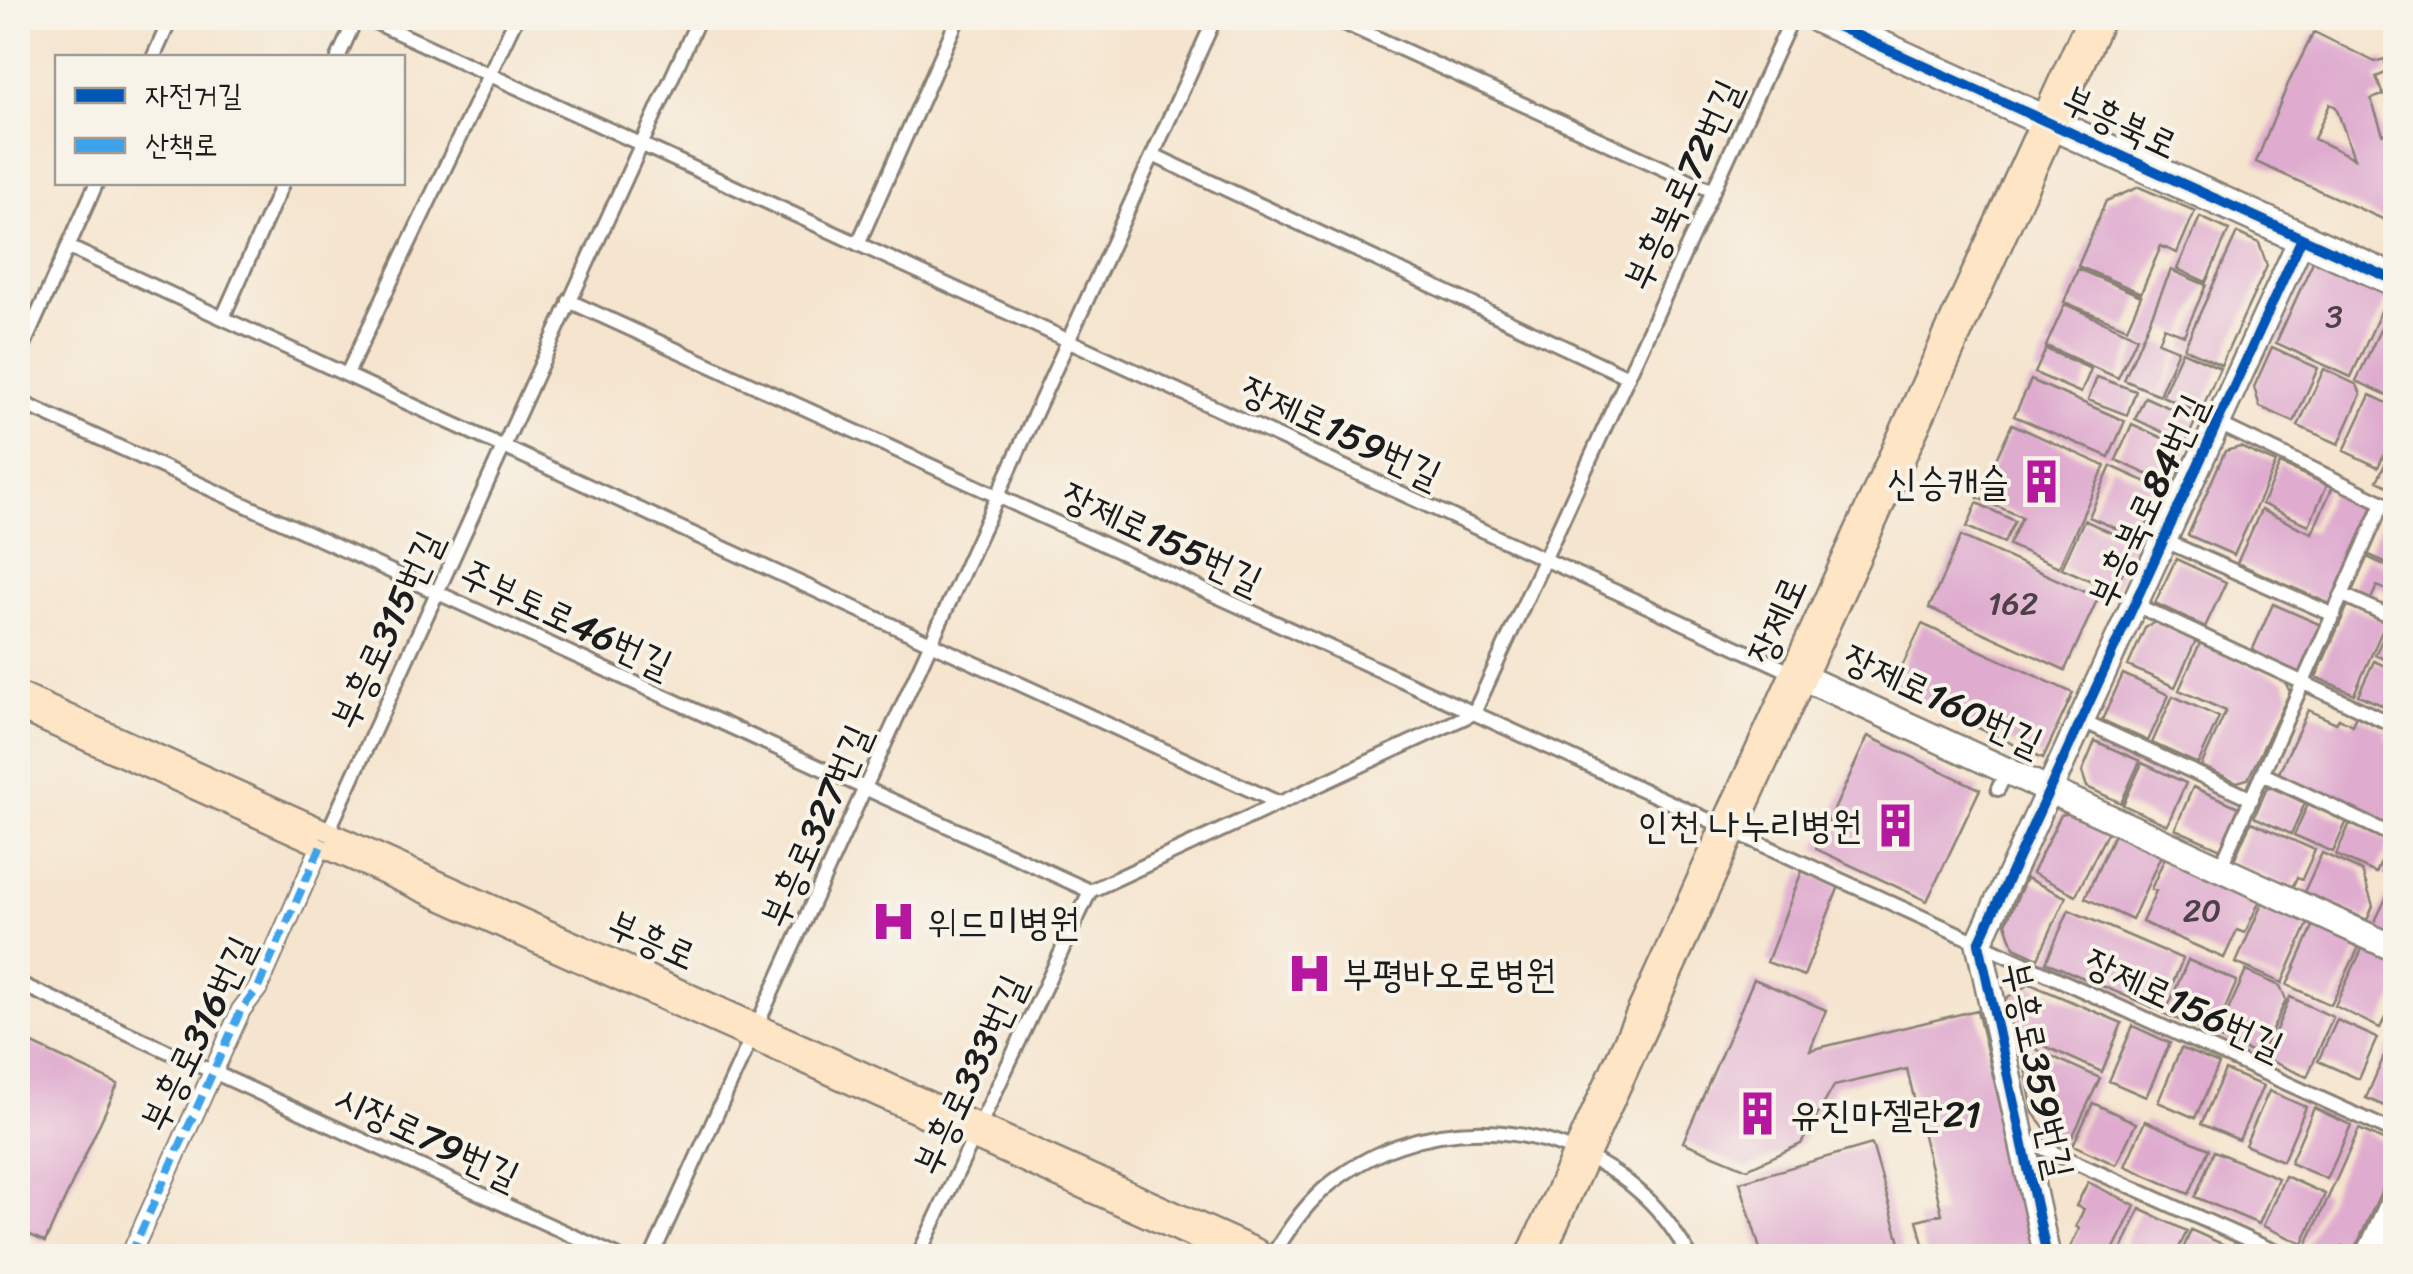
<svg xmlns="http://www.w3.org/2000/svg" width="2413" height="1274" font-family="Sriracha,'Poor Story',sans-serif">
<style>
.building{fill:#dfaccf;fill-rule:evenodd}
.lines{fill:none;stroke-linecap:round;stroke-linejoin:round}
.service-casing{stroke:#888075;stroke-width:18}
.pedestrian-casing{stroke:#888075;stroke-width:22}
.minor-casing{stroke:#888075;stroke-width:30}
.tertiary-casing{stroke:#888075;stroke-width:35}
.secondary-casing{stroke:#888075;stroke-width:40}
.service{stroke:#fff;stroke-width:12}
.pedestrian{stroke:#fff;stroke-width:18}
.minor{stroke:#fff;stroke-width:25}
.tertiary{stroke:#fff;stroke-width:30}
.secondary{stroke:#fde5c5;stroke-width:35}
.quiet{stroke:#3da2ea;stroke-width:8;stroke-dasharray:15 8;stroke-linecap:butt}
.cycleway-casing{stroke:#f7f3e8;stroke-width:16}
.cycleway{stroke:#0057b8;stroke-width:10}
.labels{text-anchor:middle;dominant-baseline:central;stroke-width:8;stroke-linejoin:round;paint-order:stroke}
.number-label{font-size:32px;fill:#4d4049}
.street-label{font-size:38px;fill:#1c1c1c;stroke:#f7f3e8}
.poi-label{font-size:38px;fill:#1c1c1c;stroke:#f7f3e8;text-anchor:start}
</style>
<rect width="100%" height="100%" fill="#f7f3e8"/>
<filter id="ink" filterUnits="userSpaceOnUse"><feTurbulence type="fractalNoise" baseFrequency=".01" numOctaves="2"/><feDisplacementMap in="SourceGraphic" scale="20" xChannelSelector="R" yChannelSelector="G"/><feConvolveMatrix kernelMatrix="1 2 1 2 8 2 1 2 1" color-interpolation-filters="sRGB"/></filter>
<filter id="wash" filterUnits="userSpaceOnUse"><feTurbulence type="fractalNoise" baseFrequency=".0048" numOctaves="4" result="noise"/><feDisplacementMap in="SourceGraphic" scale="40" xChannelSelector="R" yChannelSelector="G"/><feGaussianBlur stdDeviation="2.25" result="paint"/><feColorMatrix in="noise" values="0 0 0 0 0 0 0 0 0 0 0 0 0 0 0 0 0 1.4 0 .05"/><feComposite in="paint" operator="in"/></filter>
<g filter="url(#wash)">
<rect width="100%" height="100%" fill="#f5e4ce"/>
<g id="blocks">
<path class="building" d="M2314 32 2375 62 2384 59 2388 72 2376 77 2383 95 2371 99 2383 134 2396 130V225L2256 162 2288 84ZM2330 104 2336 107 2354 158 2314 139Z
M2139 187 2195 211 2177 253 2161 246 2141 293 2078 266 2106 201Z
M2200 217 2229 230 2206 282 2177 269Z
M2237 233 2259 243 2267 266 2221 365 2184 348Z
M2316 255 2391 289 2351 377 2276 343Z
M2078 269 2141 296 2127 328 2064 302Z
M2171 270 2206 285 2184 335 2164 327 2158 342 2178 350 2159 395 2124 380Z
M2396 296V399L2356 381Z
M2065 304 2137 337 2118 378 2046 346Z
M2272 347 2318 368 2294 422 2260 407 2254 387Z
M2046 349 2091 369 2081 393 2035 373Z
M2182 351 2220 368 2200 413 2162 396Z
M2324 369 2357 385 2361 394 2339 444 2298 426Z
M2097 377 2136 391 2127 415 2088 400Z
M2031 380 2125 421 2109 457 2014 416Z
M2370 395 2396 407V430L2378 467 2344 451Z
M2145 397 2196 420 2185 443 2135 419Z
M2012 424 2105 466 2059 567 2009 545 2022 517 1978 498Z
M2132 424 2184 448 2168 484 2116 460Z
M2396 441V490L2377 481Z
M2240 447 2276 463 2234 555 2188 535 2225 451Z
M2280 464 2327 485 2309 525 2262 504Z
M2111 466 2162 489 2141 539 2089 517Z
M2333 486 2374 505 2330 604 2237 563 2261 510 2312 533Z
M1977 503 2015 521 2004 543 1967 527Z
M2384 518 2396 523V567L2367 554Z
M2084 520 2135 544 2114 591 2062 568Z
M1961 536 2098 598 2065 670 1929 608Z
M2367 557 2396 570V594L2377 586 2370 601 2350 592Z
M2176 559 2226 582 2205 627 2155 603Z
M2273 604 2321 625 2300 673 2252 651Z
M2348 605 2386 622 2354 694 2316 677Z
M2156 622 2196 640 2175 687 2128 666 2146 626Z
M2390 623 2396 626V664L2375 655Z
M1922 624 2073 693 2043 758 1892 688Z
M2200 643 2284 680 2290 692 2248 779 2237 782 2201 766 2226 711 2179 690Z
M2374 661 2396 671V711L2358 695Z
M2123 674 2169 695 2148 741 2102 720Z
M2173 696 2219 717 2198 764 2152 743Z
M2308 710 2336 723 2339 718 2352 725 2356 716 2388 731 2385 737 2396 742V818L2391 827 2278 775Z
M1868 736 1980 789 1927 901 1816 849Z
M2095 741 2140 761 2121 803 2087 787 2082 772Z
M2142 763 2186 783 2167 825 2123 805Z
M2268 786 2305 803 2291 834 2254 817Z
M2193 787 2241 808 2223 850 2175 829Z
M2308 804 2347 821 2333 852 2294 835Z
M2074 812 2109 829 2076 895 2032 873 2061 815Z
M2251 822 2315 850 2302 879 2297 877 2292 888 2233 862Z
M2350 823 2391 841 2376 873 2336 855Z
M2115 832 2162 853 2132 920 2085 898Z
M2396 844V944L2370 932 2395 879 2382 873Z
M2322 853 2362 871 2373 906 2367 920 2304 892Z
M2166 855 2261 898 2245 933 2237 930 2224 958 2142 922 2156 891 2151 889Z
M1802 871 1839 886 1804 976 1767 962Z
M2026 878 2066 897 2038 958 2014 947 2006 923Z
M2264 899 2310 919 2282 983 2236 963Z
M2069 910 2183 959 2161 1011 2046 962Z
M2315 922 2361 943 2331 1005 2287 985Z
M2364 945 2396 960V995L2380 1028 2335 1006Z
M2188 960 2237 981 2214 1035 2165 1014Z
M2246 971 2280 986 2286 1000 2260 1056 2216 1037Z
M1754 979 1826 1010 1810 1050 1977 1010 2034 1244 1981 1256H1926L1917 1220 1942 1214 1907 1069 1834 1086 1801 1144 1747 1169 1683 1142Z
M2030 984 2122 1023 2102 1072 2012 1031 2003 1000Z
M2290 997 2333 1017 2307 1077 2264 1058Z
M2337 1020 2377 1038 2359 1079 2318 1061Z
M2133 1026 2170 1043 2146 1097 2109 1081Z
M18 1037 118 1084 45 1242 18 1229Z
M2031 1047 2100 1078 2070 1142 2047 1131 2033 1113 2024 1062Z
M2388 1047 2396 1050V1111L2366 1098Z
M2181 1048 2219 1064 2195 1118 2158 1102Z
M2225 1070 2263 1086 2239 1140 2201 1124Z
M2269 1091 2306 1107 2283 1161 2245 1145Z
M2093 1103 2136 1123 2116 1165 2073 1145Z
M2314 1108 2351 1125 2327 1179 2290 1163Z
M2145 1121 2209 1149 2189 1194 2125 1166Z
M2359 1129 2394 1145 2391 1152 2396 1155V1159L2354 1251 2343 1246 2339 1256H2323L2305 1249Z
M1872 1144 1904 1256H1762L1740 1182Z
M2214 1151 2278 1178 2259 1224 2195 1197Z
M2285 1176 2325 1194 2303 1244 2263 1226Z
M2088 1182 2135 1206 2110 1256H2066L2079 1229 2076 1226 2084 1209 2076 1206Z
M2140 1209 2187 1231 2175 1256H2119Z
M2191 1230 2249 1256H2180Z"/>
</g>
</g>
<g filter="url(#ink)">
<use href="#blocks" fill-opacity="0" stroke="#888075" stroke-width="2.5"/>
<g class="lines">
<defs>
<path id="service" d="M366 18 1795 674
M1333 18 1713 191
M153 58 171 18
M338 58 356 18
M1153 155 1628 377
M858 244 958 18
M68 247 1279 803
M569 301 2396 1133
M223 317 283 182
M18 358 97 182
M347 374 516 18
M18 401 1090 891
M2217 423 2396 509
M2163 540 2334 615
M2343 595 2396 619
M2134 604 2396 726
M2081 720 2252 799
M2263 774 2396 837
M1998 789 2007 771
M327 834 699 18
M2220 868 2383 503
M18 983 617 1256
M2023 1139 2285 1256
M652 1256 1215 18
M918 1256 1090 891 1474 713 1792 18
M1272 1256C1287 1232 1302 1209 1323 1190 1414 1110 1556 1113 1644 1196 1663 1213 1677 1235 1690 1256"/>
<path id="pedestrian" d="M130 1256 241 1010 258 988 324 839"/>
<path id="minor" d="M1798 675 2396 949
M2047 1256 1979 943 2302 238
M2369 1256 2396 1198"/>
<path id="tertiary" d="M1819 18 2396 281"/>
<path id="secondary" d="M18 701 1253 1256
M1535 1256 2096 18"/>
</defs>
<use href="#service" class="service-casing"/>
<use href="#pedestrian" class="pedestrian-casing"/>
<use href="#minor" class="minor-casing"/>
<use href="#tertiary" class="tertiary-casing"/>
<use href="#secondary" class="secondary-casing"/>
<use href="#service" class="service"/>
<use href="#pedestrian" class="pedestrian"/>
<use href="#minor" class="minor"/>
<use href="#tertiary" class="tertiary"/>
<use href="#secondary" class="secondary"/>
<path class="quiet" d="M130 1256 241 1010 258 988 324 839"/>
<defs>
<path id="cycleway" d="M1819 18 2396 281
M2047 1256 1979 943 2302 238"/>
</defs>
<use href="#cycleway" class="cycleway-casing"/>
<use href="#cycleway" class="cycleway"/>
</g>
</g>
<defs>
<symbol id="building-bare" viewBox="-9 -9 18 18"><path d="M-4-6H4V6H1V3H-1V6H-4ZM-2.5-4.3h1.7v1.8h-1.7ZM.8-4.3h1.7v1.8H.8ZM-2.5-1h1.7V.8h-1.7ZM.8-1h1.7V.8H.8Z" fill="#b5179e" stroke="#f7f3e8" stroke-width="2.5" paint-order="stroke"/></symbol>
<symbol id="hospital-bare" viewBox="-9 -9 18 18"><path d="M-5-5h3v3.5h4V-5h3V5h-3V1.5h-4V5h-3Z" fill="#b5179e" stroke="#f7f3e8" stroke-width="2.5" paint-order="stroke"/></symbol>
</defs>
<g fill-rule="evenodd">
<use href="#building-bare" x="2010" y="450" width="63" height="63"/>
<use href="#building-bare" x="1864" y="794" width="63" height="63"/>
<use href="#hospital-bare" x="862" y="890" width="63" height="63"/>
<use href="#hospital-bare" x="1278" y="942" width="63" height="63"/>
<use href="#building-bare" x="1726" y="1082" width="63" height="63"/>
</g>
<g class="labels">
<g class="number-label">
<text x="2334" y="316">3</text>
<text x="2013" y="603">162</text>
<text x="2202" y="910">20</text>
</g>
<g class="street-label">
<text transform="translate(2120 122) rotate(25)">부흥북로</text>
<text transform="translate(1683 185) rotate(-65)">부흥북로72번길</text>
<text transform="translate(1341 432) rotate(25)">장제로159번길</text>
<text transform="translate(2148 501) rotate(-65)">부흥북로84번길</text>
<text transform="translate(1162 538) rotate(25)">장제로155번길</text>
<text transform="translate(566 619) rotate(25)">주부토로46번길</text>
<text transform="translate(1777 620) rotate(-66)">장제로</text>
<text transform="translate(387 630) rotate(-65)">부흥로315번길</text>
<text transform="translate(1943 700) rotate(25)">장제로160번길</text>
<text transform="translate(816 826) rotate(-66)">부흥로327번길</text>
<text transform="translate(652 940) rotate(24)">부흥로</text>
<text transform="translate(2184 1004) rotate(25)">장제로156번길</text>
<text transform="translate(198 1034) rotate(-64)">부흥로316번길</text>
<text transform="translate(2038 1070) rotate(78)">부흥로359번길</text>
<text transform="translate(970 1075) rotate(-65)">부흥로333번길</text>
<text transform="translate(427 1137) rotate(25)">시장로79번길</text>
</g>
<g class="poi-label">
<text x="2009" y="482" text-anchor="end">신승캐슬</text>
<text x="1862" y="825" text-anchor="end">인천 나누리병원</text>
<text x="927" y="922">위드미병원</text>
<text x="1342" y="974">부평바오로병원</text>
<text x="1790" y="1114">유진마젤란21</text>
</g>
</g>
<rect width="2413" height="1274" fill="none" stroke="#f7f3e8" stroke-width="60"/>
<rect x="55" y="55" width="350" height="130" fill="#f7f3e8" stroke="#9f9d96" stroke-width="2.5"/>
<rect x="75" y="88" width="50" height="15" fill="#0057b8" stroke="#9f9d96" stroke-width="2.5"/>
<text x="145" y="105" font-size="30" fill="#1c1c1c">자전거길</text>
<rect x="75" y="138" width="50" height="15" fill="#3da2ea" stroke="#9f9d96" stroke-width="2.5"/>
<text x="145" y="155" font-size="30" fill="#1c1c1c">산책로</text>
</svg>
